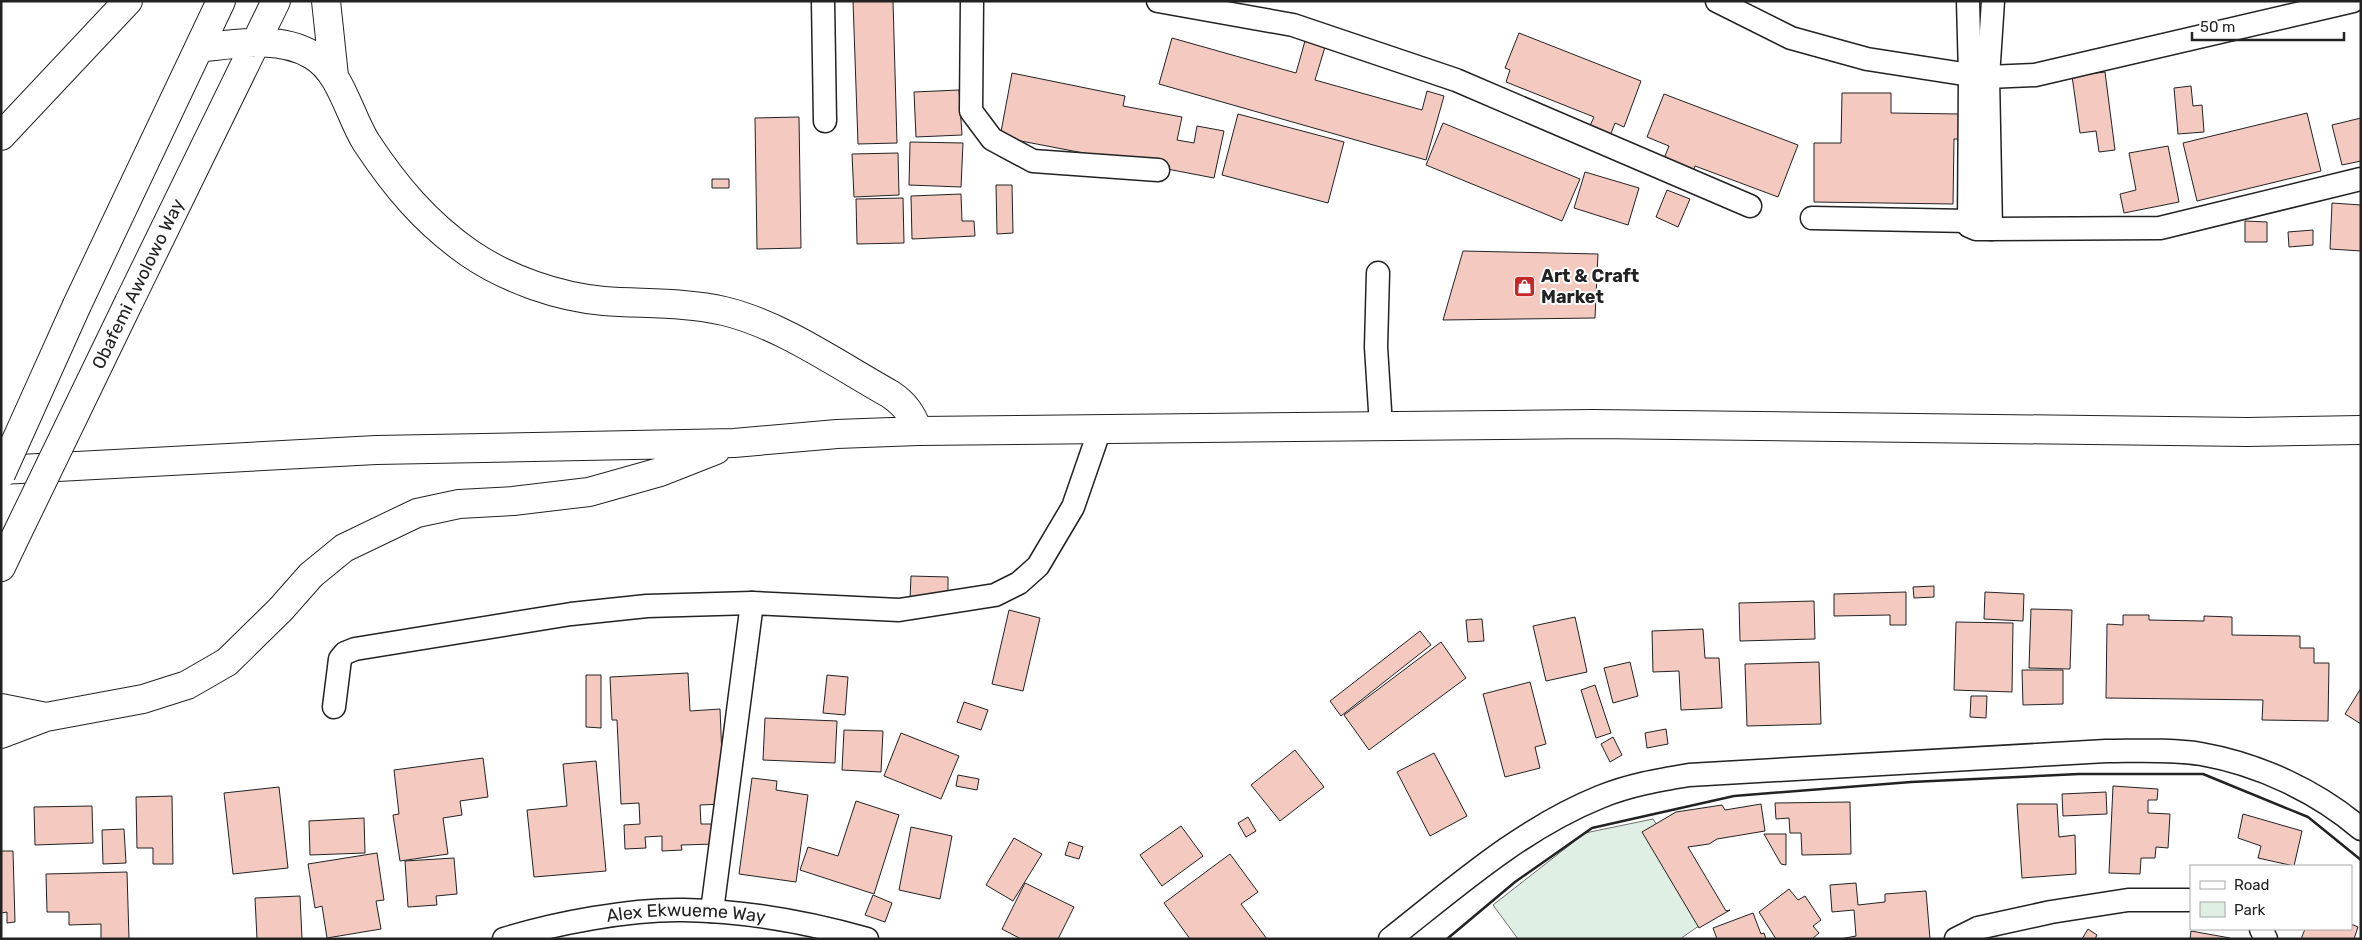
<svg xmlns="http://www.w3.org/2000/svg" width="2362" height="940" font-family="Rubik,sans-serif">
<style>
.green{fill:#e0efe3;stroke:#6f6f6f}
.building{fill:#f3c9c0;stroke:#222}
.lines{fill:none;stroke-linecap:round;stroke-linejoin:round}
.minor-casing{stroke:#222;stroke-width:25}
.major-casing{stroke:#222;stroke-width:30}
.minor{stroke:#fff;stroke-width:22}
.major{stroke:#fff;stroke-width:28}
.major-bridge-casing{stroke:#222;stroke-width:30;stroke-linecap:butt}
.major-bridge{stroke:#fff;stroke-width:28}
.wall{stroke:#222;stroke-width:2.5}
.labels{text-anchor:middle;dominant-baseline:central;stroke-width:4;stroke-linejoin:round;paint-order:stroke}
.poi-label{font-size:18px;font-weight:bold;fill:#222;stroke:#fff;text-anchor:start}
.street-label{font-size:18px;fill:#222;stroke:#fff}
</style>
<rect width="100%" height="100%" fill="#fff"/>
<path class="green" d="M1653 819 1716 914 1680 939H1518L1493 905 1585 833Z"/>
<path class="building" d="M853 1H893L897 143 858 144Z
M1519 33 1641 81 1624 127 1615 123 1610 136 1589 128 1594 117 1506 82 1510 70 1505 68Z
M1172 38 1296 73 1305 41 1325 47 1315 80 1422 110 1427 91 1444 96 1426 160 1159 84Z
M2105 72 2115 150 2099 152 2096 131 2080 133 2072 76Z
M1012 73 1125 96 1123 106 1182 117 1177 140 1194 143 1197 126 1224 131 1214 178 1000 137Z
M2191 86 2193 106 2202 105 2204 132 2178 134 2174 88Z
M959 90 962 135 916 137 914 92Z
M1842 93H1891V113L1960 114V139H1954L1953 204 1814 202V143H1841Z
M1664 94 1798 145 1778 197 1695 166 1693 172 1663 161 1669 146 1647 137Z
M2307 113 2321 171 2197 201 2183 143Z
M1238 114 1344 142 1328 203 1222 175Z
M799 117 801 248 757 249 755 118Z
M2361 118V161L2342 165 2332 125Z
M1443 123 1580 179 1562 221 1426 165Z
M910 142 963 143 961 187 909 185Z
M2168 146 2179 202 2124 213 2120 194 2136 190 2129 153Z
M898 153 899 195 854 197 852 154Z
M1585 172 1639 188 1628 225 1574 208Z
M712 179H729V188H712Z
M996 185H1012L1013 233 997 234Z
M1667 190 1690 199 1678 227 1656 217Z
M961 194 962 221H974L975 236 912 239 911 196Z
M903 198 904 243 857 244 856 199Z
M2332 203 2361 205V251L2330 249Z
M2245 221 2267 222V242H2245Z
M2313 230V245L2289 247 2288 232Z
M1463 251 1598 254 1595 318 1443 320Z
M911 576 948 577V600L910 599Z
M1934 586V597L1914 598 1913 587Z
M1906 592V625H1890V615L1834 616V594Z
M1985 592 2024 594 2023 621 1984 619Z
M1814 601 1815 639 1740 641 1739 603Z
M2031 609 2072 610 2070 669 2029 668Z
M1009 610 1040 618 1023 691 992 684Z
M2123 615H2149V620L2204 621V616L2232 617V635L2300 636V648H2314V663H2329L2328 721 2262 720 2263 700 2106 698 2107 624 2123 625Z
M1575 617 1587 672 1546 681 1533 626Z
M1482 619 1484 641 1468 642 1466 620Z
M1956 622 2013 623 2012 692 1954 690Z
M1703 629 1705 658H1719L1722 708 1681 710 1679 671 1653 672 1652 631Z
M1420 631 1431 645 1341 716 1330 701Z
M1441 642 1466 678 1369 750 1344 715Z
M1630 662 1638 696 1613 703 1604 668Z
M1819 662 1821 724 1747 726 1745 664Z
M2022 670H2063V704L2023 705Z
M688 673 690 711 720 709 724 804 700 805 701 824H715L716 844 681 845 682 850 662 851V836L645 837 646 848 625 849 624 825 640 824 639 803 621 804 617 720H612L610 677Z
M586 675H601V728L586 727Z
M827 675 848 677 845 715 823 713Z
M1530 682 1546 744 1535 747 1540 768 1505 777 1483 694Z
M1595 685 1611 733 1596 738 1581 690Z
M2361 688V724L2345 714Z
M1971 696H1987L1986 718 1970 717Z
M964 702 988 710 981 730 957 722Z
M765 718 837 721 835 763 763 760Z
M1666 729 1668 744 1647 748 1645 733Z
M844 730 883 731 881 772 842 770Z
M901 733 959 756 941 799 884 776Z
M1613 737 1622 755 1610 762 1601 744Z
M1295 750 1324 787 1280 821 1251 785Z
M1434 753 1467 816 1430 836 1397 772Z
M483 758 488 797 460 801 462 815 443 818 448 854 400 861 393 815 399 814 394 770Z
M596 761 606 871 534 877 527 810 567 806 563 764Z
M958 775 979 779 977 790 956 786Z
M752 778 777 781 776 790 808 795 796 882 739 874Z
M2113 786 2158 789 2157 800H2148V813L2170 814 2168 848 2156 847 2155 858H2141L2140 874 2109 873Z
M279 787 288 868 233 874 224 793Z
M2106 792 2107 814 2063 816 2062 794Z
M172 796 173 864H153V848H137L136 797Z
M856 801 899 815 874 894 800 870 808 847 838 856Z
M1850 802 1851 854 1802 855 1801 833H1790L1789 818 1776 819 1775 803Z
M1761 804 1765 831 1717 839 1709 844 1688 847 1726 911 1730 910 1699 928 1642 832 1676 812 1722 805 1725 810Z
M2017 804H2057L2059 837 2075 835 2076 874 2022 878Z
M92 806 93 843 35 845 34 807Z
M2243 814 2302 831 2294 866 2258 858 2261 846 2238 838Z
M1248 817 1256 831 1246 837 1238 823Z
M364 818 365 853 310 855 309 821Z
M1181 826 1203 856 1162 886 1140 855Z
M911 827 952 836 940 899 899 890Z
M124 829 126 863 103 864 102 830Z
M1764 834H1786V865L1781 864Z
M1014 838 1042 854 1013 901 986 885Z
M1069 842 1083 847 1079 859 1065 855Z
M1 851H13L15 922 7 923V912L1 913Z
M377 853 384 900 376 901 381 929 327 938 322 906 315 908 308 864Z
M1230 854 1258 892 1241 904 1267 939H1190L1164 903Z
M454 858 457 894 436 896 437 905 408 907 405 861Z
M127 872 129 939H101V924L69 925V912H47L46 874Z
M1025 883 1074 907 1058 939H1021L1002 929Z
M1856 883 1858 905 1885 902V894L1926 891 1930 939H1840L1856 936 1854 910 1832 912 1830 885Z
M1789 889 1798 900 1805 896 1821 920 1813 926 1819 933 1812 939H1776L1759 912Z
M873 895 892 903 885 922 865 915Z
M300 896 302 939H257L255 898Z
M1753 913 1761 934 1764 933 1766 939H1717L1713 928Z
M2351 924 2358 927 2354 939H2301L2305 929H2351Z
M2088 929 2097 935 2095 939H2082Z
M2191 931 2230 938 2229 939H2190Z"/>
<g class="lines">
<defs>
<g id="minor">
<path d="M823 1 825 121"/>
<path d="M972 1 971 111 992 139 1033 161 1158 170"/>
<path d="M1158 1 1293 25 1456 80 1750 206"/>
<path d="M1717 1 1791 38 1867 59 1970 75 1988 77 2035 75 2353 1"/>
<path d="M1968 1 1970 75 1969 226 1976 229H1991L2160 228 2361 179"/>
<path d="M1812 218 1969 221"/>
<path d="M1991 229 1988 77 1993 1"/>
<path d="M1378 273 1376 347 1381 426"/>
<path d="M334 707 340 659 345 653 355 649 571 614 647 606 752 603"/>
<path d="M712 911 752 603 899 610 995 595 1019 583 1038 566 1073 507 1100 429"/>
<path d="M2261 929 2266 939"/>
<path id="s1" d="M504 939C556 923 630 909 684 910 746 911 807 922 867 939"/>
<path d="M1390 939C1456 887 1521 829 1600 797 1629 785 1659 780 1689 775L2106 751C2137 751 2170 749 2201 754 2258 764 2317 791 2361 829"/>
<path d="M1956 939 1978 928 2051 912 2128 900H2191"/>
</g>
<path id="major" d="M326 1 334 76
M199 48C236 44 278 35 312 55 341 71 349 115 366 142 395 186 425 222 469 253 507 279 558 297 604 301 644 304 685 302 724 311 782 325 838 365 890 394 905 404 912 414 918 431
M1 136 128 1
M129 302 276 1
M77 305 221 1
M1 470 376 450 734 443 837 434 918 431 1593 424 2247 432 2361 430
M1 567 12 544
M1 708 46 717
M1 734 46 717 143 699 187 685 227 662 281 609 311 575 344 548 417 513 459 504 513 501 589 492 660 472 716 450"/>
</defs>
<use href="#minor" class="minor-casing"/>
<use href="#major" class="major-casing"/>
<use href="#minor" class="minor"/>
<use href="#major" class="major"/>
<defs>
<path id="major-bridge" d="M1 474 77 305
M12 544 129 302"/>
</defs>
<use href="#major-bridge" class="major-bridge-casing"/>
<use href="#major-bridge" class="major-bridge"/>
<path class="wall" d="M1447 939 1515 882 1592 828 1734 796 1911 782 2079 774H2203L2308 817 2361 860"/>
</g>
<defs>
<symbol id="shop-square" viewBox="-11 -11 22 22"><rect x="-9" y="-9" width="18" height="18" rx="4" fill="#c62828" stroke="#fff"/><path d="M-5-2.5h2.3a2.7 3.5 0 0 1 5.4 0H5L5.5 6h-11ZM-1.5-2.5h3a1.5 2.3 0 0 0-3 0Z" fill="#fff"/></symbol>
</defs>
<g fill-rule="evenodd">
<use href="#shop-square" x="1512" y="274" width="25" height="25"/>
</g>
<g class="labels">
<g class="poi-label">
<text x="1541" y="276">Art &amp; Craft<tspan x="1541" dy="21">Market</tspan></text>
</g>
<g class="street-label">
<text transform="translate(138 284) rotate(-64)">Obafemi Awolowo Way</text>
<text stroke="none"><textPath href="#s1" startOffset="185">Alex Ekwueme Way</textPath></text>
</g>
</g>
<rect width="2362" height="940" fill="none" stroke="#222222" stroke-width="5"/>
<rect x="2190" y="865" width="162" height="65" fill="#ffffff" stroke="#a7a7a7"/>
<rect x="2200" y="881" width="25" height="8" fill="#ffffff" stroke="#a7a7a7"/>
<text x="2234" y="890" font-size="15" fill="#222222">Road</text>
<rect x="2200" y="902" width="25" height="15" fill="#e0efe3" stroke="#a7a7a7"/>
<text x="2234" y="915" font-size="15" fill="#222222">Park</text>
<path d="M2192 32v8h152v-8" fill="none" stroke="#222222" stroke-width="2.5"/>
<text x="2200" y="32" font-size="15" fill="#222222" stroke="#ffffff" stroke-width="4" paint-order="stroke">50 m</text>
</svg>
